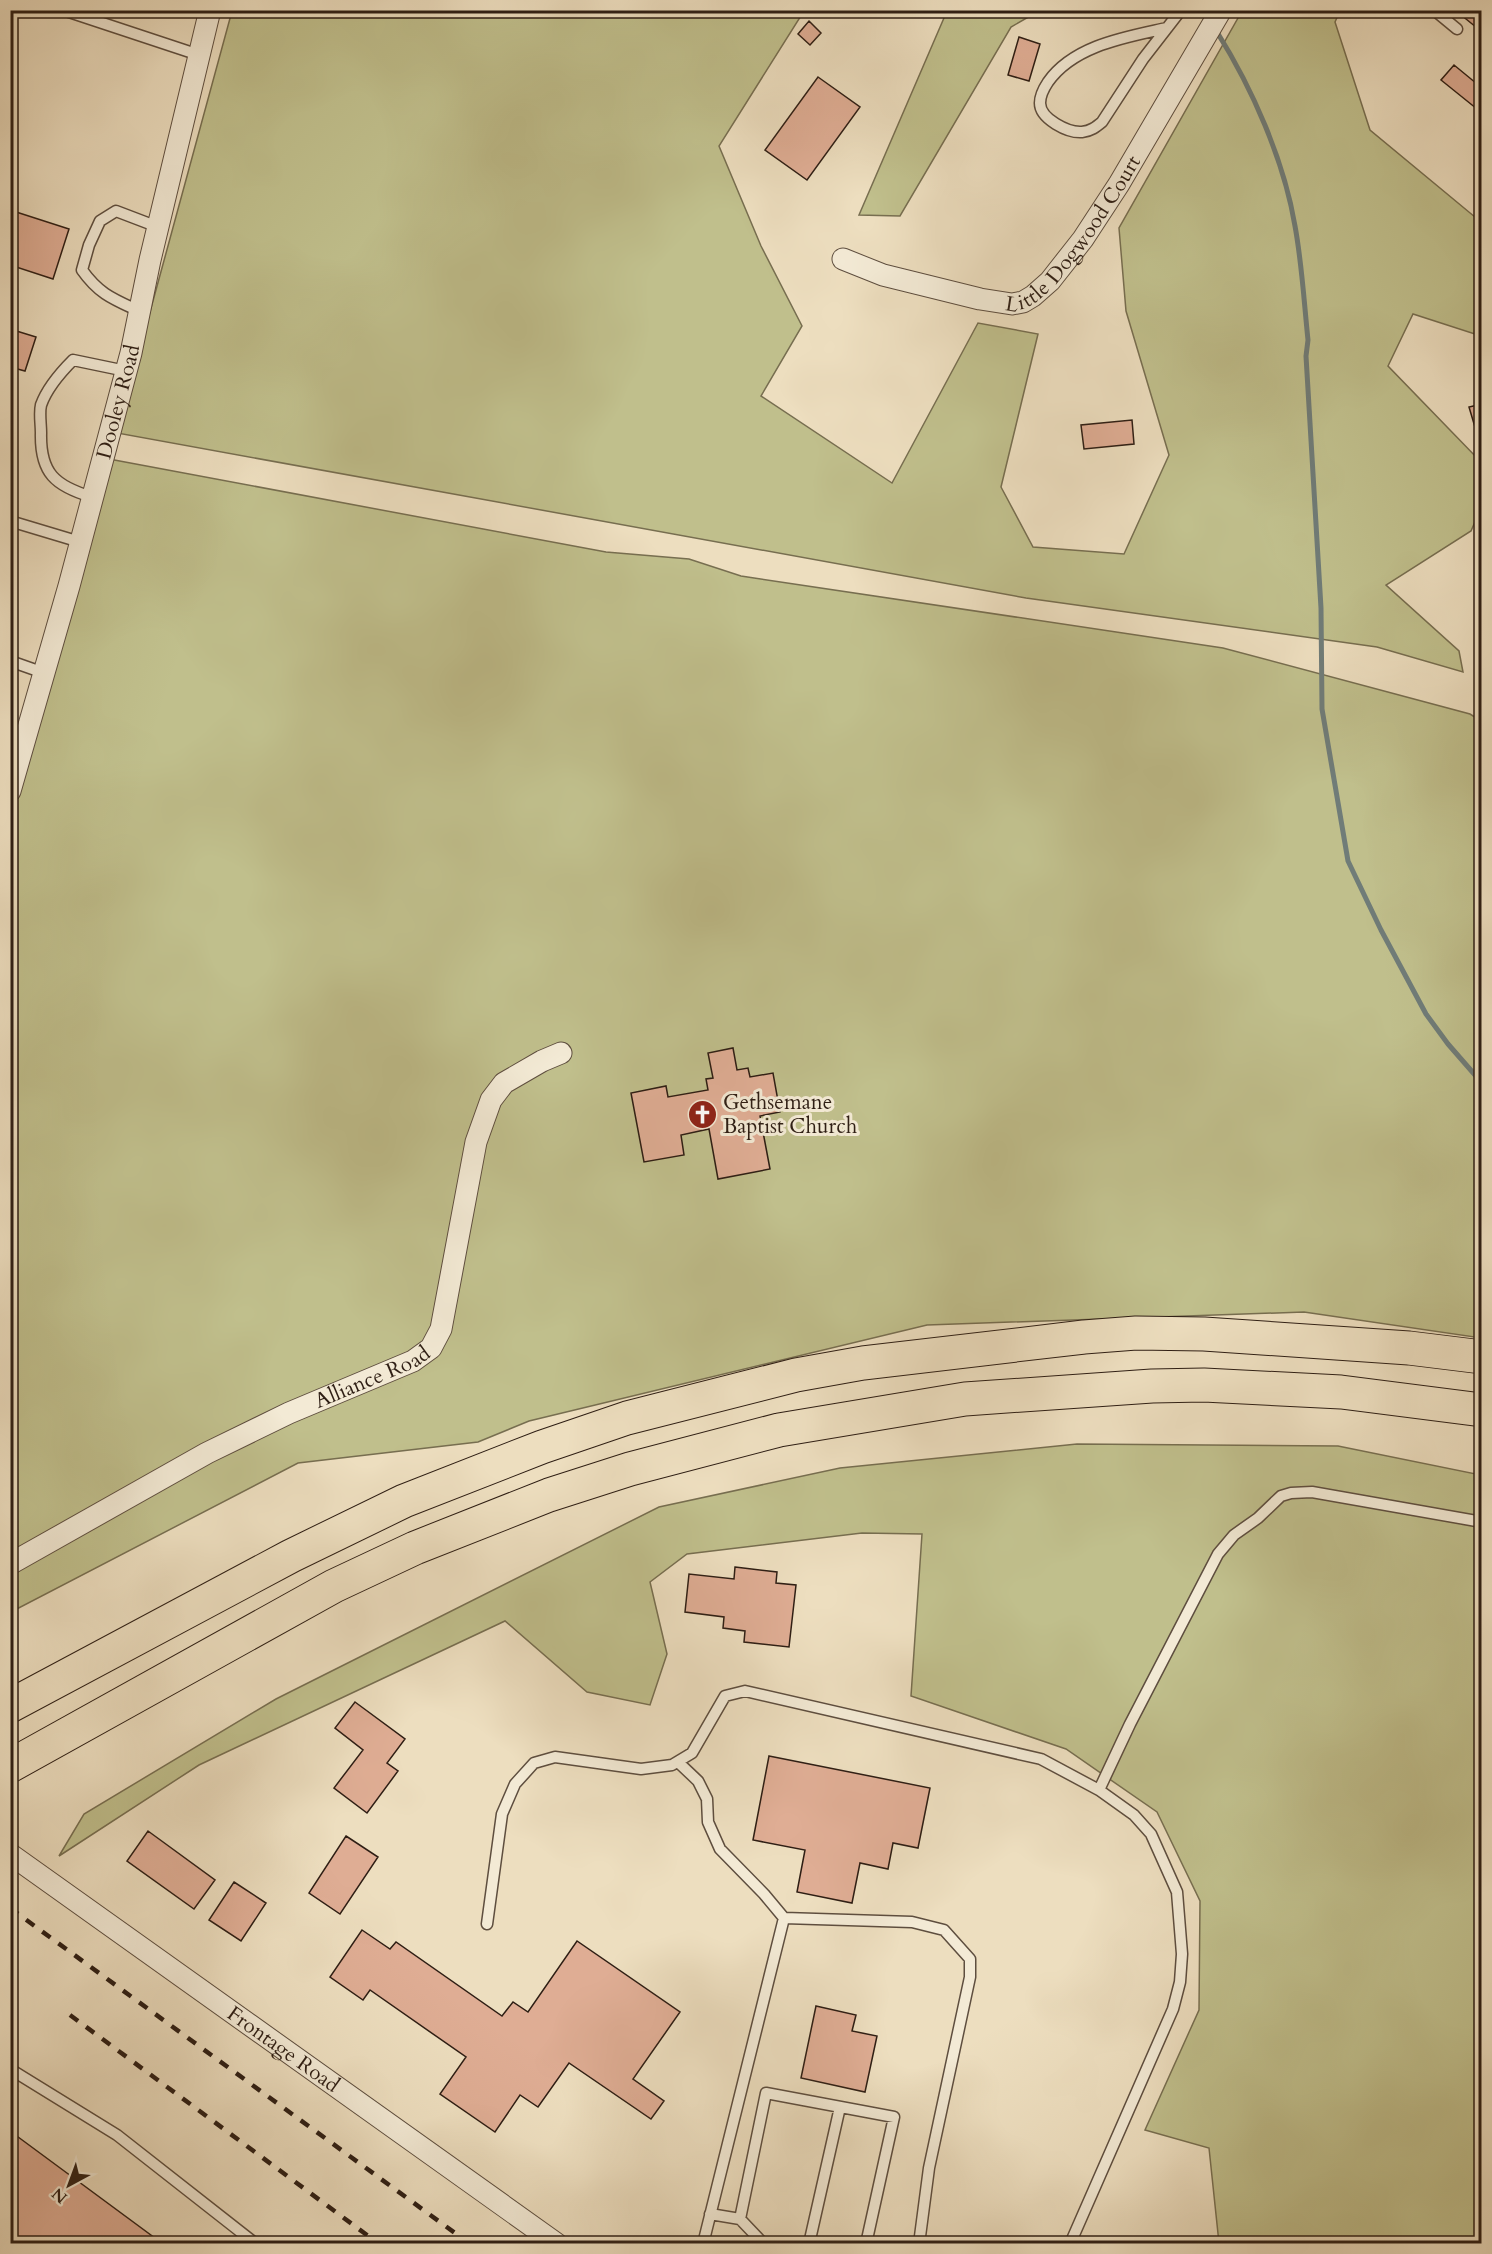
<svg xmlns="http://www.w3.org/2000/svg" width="1492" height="2254" font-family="Cardo,serif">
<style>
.green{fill:#c0bf8c;stroke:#776e50;stroke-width:1.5}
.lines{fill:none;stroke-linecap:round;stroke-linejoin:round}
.stream{stroke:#707c78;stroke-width:5}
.building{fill:#dfad94;stroke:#2e1e14;stroke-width:1.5}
.lane-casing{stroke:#5e4e3f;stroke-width:13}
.street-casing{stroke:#5e4e3f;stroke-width:23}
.highway-casing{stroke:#2e1e14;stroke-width:35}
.lane{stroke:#f3ead5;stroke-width:10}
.street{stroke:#f3ead5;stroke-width:21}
.highway{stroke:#eddebf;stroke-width:33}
.rail{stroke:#2e1e14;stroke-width:4.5;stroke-dasharray:10 10;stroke-linecap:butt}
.labels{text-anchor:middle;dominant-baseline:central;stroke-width:6;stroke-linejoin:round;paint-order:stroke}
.street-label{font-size:21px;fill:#2e1e14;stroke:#f3ead5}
.poi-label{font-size:21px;fill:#2e1e14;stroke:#f3ead5;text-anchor:start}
</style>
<rect width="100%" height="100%" fill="#eddebf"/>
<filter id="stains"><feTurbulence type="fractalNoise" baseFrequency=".00333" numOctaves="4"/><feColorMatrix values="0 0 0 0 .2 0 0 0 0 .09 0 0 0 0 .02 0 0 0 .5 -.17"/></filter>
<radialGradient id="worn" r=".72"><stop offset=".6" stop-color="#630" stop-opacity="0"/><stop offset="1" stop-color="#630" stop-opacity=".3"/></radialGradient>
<path class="green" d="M232 11H804L719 146 761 246 802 326 761 396 892 483 978 323 1038 334 1001 487 1033 547 1124 554 1169 455 1126 311 1119 228 1242 11H1340L1335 22 1370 130 1481 222V336L1413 314 1388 366 1481 462V508L1471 531 1386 585 1459 651 1463 672 1377 647 1026 598 117 433Z
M947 11H1039L1011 27 900 216 859 215Z
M109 459 606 552 689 559 741 576 1223 648 1470 714 1481 721V1338L1304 1312 927 1325 529 1421 478 1442 298 1463 11 1612V821Z
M1077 1444 1338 1446 1481 1475V2243H1219L1209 2148 1145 2130 1199 2010 1200 1901 1157 1812 1066 1749 911 1696 922 1534 862 1533 687 1554 650 1582 667 1654 650 1705 587 1692 505 1621 199 1765 59 1856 84 1814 276 1699 659 1507 840 1468Z"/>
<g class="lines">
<path class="stream" d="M1217 32C1252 88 1284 160 1295 226 1302 264 1304 302 1308 340L1306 356 1321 608 1322 709 1348 861 1381 930 1426 1014 1448 1044 1482 1083"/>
</g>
<path class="building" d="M1455 10H1482V32Z
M809 21 821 33 810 45 798 34Z
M1019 37 1040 44 1029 81 1008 75Z
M1454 65 1482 88V113L1441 80Z
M818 77 860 107 807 180 765 150Z
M10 210 69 229 53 279 10 265Z
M10 329 36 337 25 371 10 367Z
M1482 404V433L1477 434 1469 407Z
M1132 420 1134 444 1084 449 1081 425Z
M733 1048 737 1070 748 1068 750 1077 773 1073 780 1112 760 1116 770 1169 718 1179 709 1129 681 1135 684 1155 644 1162 631 1093 666 1086 668 1097 708 1090 706 1079 713 1078 708 1053Z
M735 1567 777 1572 776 1583 796 1585 789 1647 744 1642 745 1631 723 1628 724 1617 685 1612 689 1574 734 1579Z
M355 1702 405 1739 387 1763 398 1771 367 1813 334 1788 363 1750 335 1728Z
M769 1756 930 1788 918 1848 893 1843 888 1869 860 1863 852 1903 797 1892 805 1850 753 1840Z
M148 1831 215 1880 194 1909 127 1861Z
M346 1836 378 1857 340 1914 309 1893Z
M234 1882 266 1903 241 1941 209 1920Z
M362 1930 390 1949 396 1942 502 2016 513 2002 528 2012 577 1941 680 2012 633 2079 664 2101 651 2119 569 2063 538 2107 520 2095 495 2132 440 2094 466 2057 370 1990 363 2000 330 1977Z
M816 2006 856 2015 852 2031 877 2036 865 2092 801 2078Z
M10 2131 163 2244H10Z"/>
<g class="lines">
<defs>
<path id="lane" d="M63 10 199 55
M1434 10 1457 29
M1167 28C1127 37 1074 45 1048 82 1044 88 1040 95 1040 103 1040 119 1068 133 1082 132 1091 131 1096 127 1102 122L1143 59 1181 10
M1482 69V71
M139 311C113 299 99 294 82 270L89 245 100 221 116 211 158 227
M92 497C55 486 40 473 41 433 41 424 39 413 41 405 47 388 61 372 73 360L126 371
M10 521 80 542
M10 661 44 673
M678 1762 698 1781 707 1799 708 1822 720 1849 764 1894 784 1918 703 2244
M1099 1790 1130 1724 1218 1554 1234 1535 1258 1518 1281 1496 1291 1493 1312 1492 1482 1522
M784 1918 912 1922 944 1930 970 1959V1977L929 2168 919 2244
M487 1924 502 1814 515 1784 534 1763 555 1757 641 1769 672 1765 692 1753 725 1696 745 1691 1041 1759 1099 1790 1134 1815 1151 1834 1177 1892 1182 1954 1180 1982 1173 2009 1070 2244
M10 2069 117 2135 256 2244
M710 2214 740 2219 766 2093 894 2117 866 2244
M740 2219 761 2241
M758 2244 761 2241 774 2244
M809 2244 840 2107"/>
<g id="street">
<path id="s1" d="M843 259 883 275 980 299 1012 304 1023 302 1033 296 1050 281 1083 239 1119 184 1221 10"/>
<path id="s2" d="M10 791 69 586 131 353 150 260 210 10"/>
<path id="s3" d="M10 1564 207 1453 289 1413 413 1361 431 1348 441 1329 476 1142 491 1100 504 1083 542 1061 561 1053"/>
<path id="s4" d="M10 1854 557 2244"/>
</g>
<path id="highway" d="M10 1706 291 1556 404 1501 542 1447 627 1418 796 1375 863 1363 1084 1337 1136 1333 1204 1334 1409 1348 1482 1357
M10 1766 334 1586 415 1548 549 1495 630 1469 779 1430 965 1399 1152 1386 1204 1385 1341 1392 1482 1410"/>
</defs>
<use href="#lane" class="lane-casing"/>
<use href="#street" class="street-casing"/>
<use href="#highway" class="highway-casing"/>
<use href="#lane" class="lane"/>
<use href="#street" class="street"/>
<use href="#highway" class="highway"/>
<path class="rail" d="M10 1908 470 2244
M70 2015 379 2244"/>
</g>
<defs>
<symbol id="church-disc" viewBox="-11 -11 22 22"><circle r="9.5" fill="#8f2418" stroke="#f3ead5"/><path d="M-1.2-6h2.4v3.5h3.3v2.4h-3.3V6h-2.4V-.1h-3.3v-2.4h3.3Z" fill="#fff"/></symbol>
</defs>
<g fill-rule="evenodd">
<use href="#church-disc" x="686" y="1098" width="33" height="33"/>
</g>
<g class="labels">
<g class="street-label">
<text stroke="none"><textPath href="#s1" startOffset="270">Little Dogwood Court</textPath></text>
<text stroke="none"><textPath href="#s2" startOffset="404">Dooley Road</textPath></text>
<text stroke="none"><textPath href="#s3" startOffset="408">Alliance Road</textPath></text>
<text stroke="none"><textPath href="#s4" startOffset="336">Frontage Road</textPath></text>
</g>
<g class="poi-label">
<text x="723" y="1102">Gethsemane<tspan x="723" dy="24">Baptist Church</tspan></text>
</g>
</g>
<rect width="1492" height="2254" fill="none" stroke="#eddebf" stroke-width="36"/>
<rect x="12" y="12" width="1468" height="2230" fill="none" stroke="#2e1e14" stroke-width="3"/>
<rect x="18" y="18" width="1456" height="2218" fill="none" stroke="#2e1e14" stroke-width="1.5"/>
<g transform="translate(69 2185) rotate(221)" stroke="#f3ead5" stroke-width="4.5" paint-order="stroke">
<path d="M0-4.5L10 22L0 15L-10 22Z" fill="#2e1e14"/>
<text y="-9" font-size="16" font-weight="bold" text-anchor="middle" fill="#2e1e14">N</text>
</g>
<rect width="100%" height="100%" filter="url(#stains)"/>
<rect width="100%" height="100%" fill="url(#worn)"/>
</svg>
